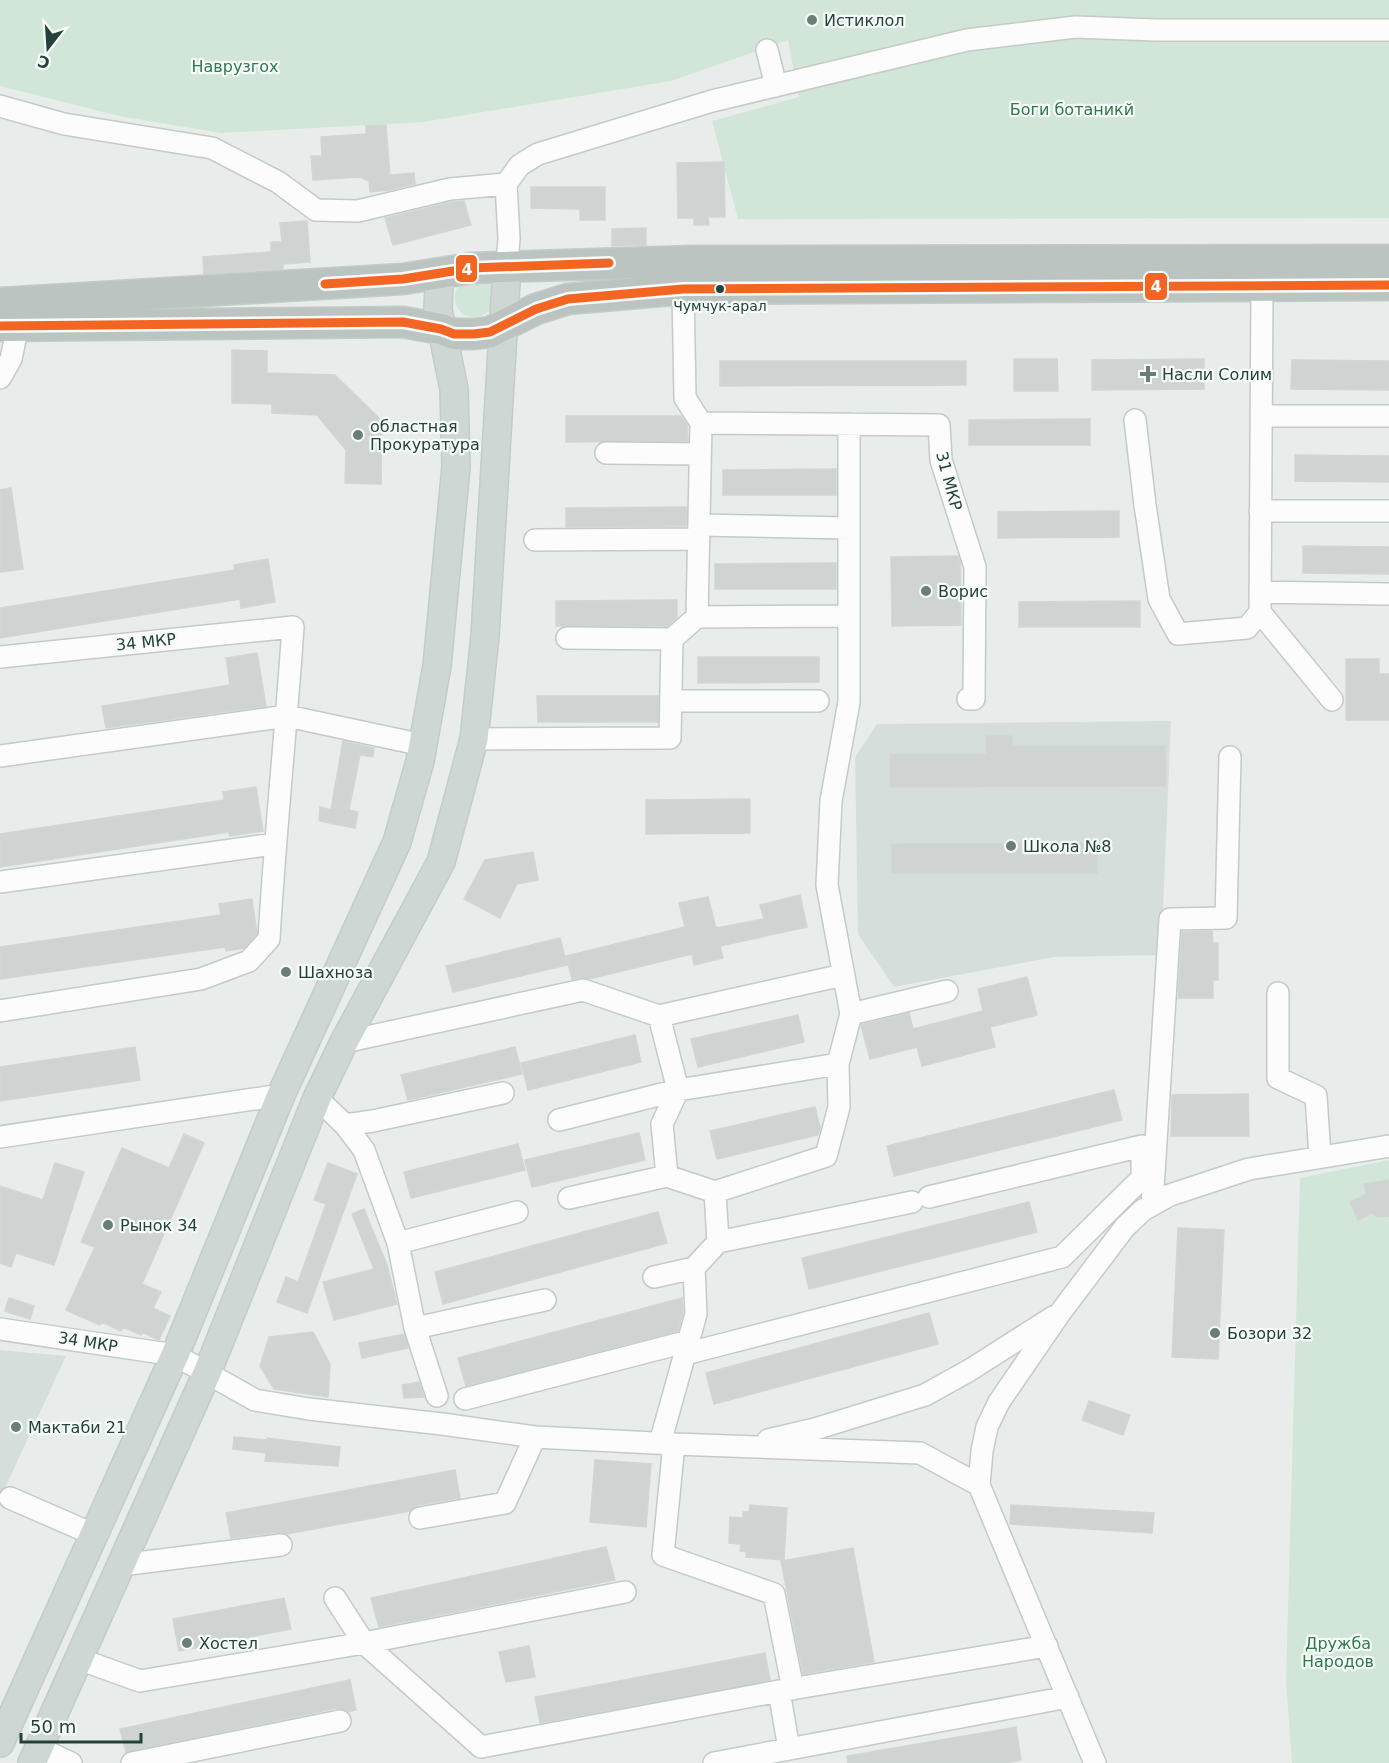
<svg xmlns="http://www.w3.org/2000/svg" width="1389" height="1763" font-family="'DejaVu Sans',sans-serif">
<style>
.built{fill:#d6dedb}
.green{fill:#d1e6d8}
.building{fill:#cfd4d2;stroke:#d1d6d4;stroke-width:1.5}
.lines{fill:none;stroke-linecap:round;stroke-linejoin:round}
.minor-casing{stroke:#c5cac8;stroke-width:24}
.major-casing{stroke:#c3ccc9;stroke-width:30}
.highway-casing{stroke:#c3ccc9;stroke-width:33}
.minor{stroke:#fcfcfc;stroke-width:21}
.major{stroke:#cfd7d5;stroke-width:27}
.highway{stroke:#bcc4c2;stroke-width:30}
.bus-1-casing{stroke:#f7fbf9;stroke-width:14}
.bus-1{stroke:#f26522;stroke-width:9}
.poi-dot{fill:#697e78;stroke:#f7fbf9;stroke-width:2}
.bus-dot{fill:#24423a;stroke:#f7fbf9;stroke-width:2}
.labels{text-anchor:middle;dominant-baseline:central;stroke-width:4.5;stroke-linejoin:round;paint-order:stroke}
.bus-label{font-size:14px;fill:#24423a;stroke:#f7fbf9}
.poi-label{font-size:16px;fill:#24423a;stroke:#f7fbf9;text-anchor:start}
.park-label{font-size:16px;fill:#2d7a4b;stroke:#f7fbf9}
.street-label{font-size:16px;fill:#24423a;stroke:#f7fbf9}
.line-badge{stroke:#f7fbf9;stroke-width:2}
.badge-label{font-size:16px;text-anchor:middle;font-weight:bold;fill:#fff}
</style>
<rect width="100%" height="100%" fill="#e8edeb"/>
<path class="built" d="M1171 721 1161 955 1054 957 894 987 858 934 855 757 877 724Z
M0 1350 66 1356 0 1499Z"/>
<path class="green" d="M0 0H1389V218L738 219 712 121 799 97 788 40 671 81 423 122 221 133 119 116 0 86Z
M486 280 494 291V305C476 332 442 309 460 283Z
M1389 1160V1763H1292L1286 1681 1300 1178Z"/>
<path class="building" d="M386 125 390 175 414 173 415 184 389 190 370 192 369 181 360 177 313 180 311 156H322L321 137 366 134V126Z
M724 162 725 217H708L709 225H694V218H678L677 163Z
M531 187H605V220H580V209L531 208Z
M464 201 471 225 393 245 385 218 452 202Z
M307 221 310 262 283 264V269L204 274 203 257 271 252V242H282L280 223Z
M646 228V245L612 246V229Z
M232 350 267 351V373L335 375 382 421 381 484 345 483 346 450 317 415 272 413V404L232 403Z
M1014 359H1057L1058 391H1014Z
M1204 359V389L1092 390V360Z
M1292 360 1389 361V390L1291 389Z
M720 361H966V385L720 386Z
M566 416H681L687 425 688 441 566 442Z
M1090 419V445H969V420Z
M1295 455 1389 456V482L1295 481Z
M836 469V495H723V470Z
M11 488 23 569 0 572V490Z
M687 507 686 526 566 527V508Z
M1119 511V537L998 538V512Z
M1303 546 1389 547V574L1303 573Z
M958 556 960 562 961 625 892 626 891 557Z
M268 559 275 602 241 608 240 599 0 638V608L235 570 234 565Z
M836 563V589H715V564Z
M677 600V618L667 626H556V601Z
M1140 601V627H1019V602Z
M257 653 266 706 106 728 102 706 230 685 226 658Z
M698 657H819V682L698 683Z
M1346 659H1379V674H1389V720H1346Z
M537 696H658V722H538Z
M986 736H1012V746H1165L1166 786 890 787V754H986Z
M343 741 374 748 373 757 360 755 349 810 358 812 355 828 319 821 320 807 331 810Z
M256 787 263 831 230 836 229 832 0 867V834L224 800 223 792Z
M750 799V833L646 834V800Z
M1097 843V873H892V844Z
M533 852 538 880 517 884 500 918 464 899 485 860Z
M800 895 807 927 720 946 723 958 694 965 692 954 589 979 581 977 572 979 566 956 685 927 679 903 708 897 716 928 764 919 760 905Z
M252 899 257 934 244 948 226 951 225 947 0 979V947L221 915 219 904Z
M1212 931 1213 943H1218V980H1213V998H1178L1182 932Z
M560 938 567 965 453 992 446 966Z
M1027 977 1037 1015 990 1027 995 1047 922 1066 917 1047 870 1059 861 1025 909 1013 913 1029 983 1011 978 989Z
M798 1015 804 1042 698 1067 691 1039Z
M635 1035 641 1062 528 1090 521 1063Z
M135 1047 140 1080 0 1101V1067Z
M515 1047 522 1074 408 1100 401 1075Z
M1114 1090 1122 1120 894 1176 887 1146Z
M1248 1094 1249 1136H1171L1172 1095Z
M815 1107 820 1127 818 1135 717 1159 710 1131Z
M639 1133 645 1160 532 1187 525 1160Z
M184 1134 204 1143 142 1284 161 1292 153 1308 170 1316 159 1340 142 1332 141 1335 123 1327 121 1331 102 1322 100 1325 66 1310 95 1247 81 1242 122 1148 169 1168Z
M518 1144 525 1170 411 1198 404 1172Z
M55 1163 84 1172 54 1265 16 1253 11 1267 0 1263V1186L43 1200Z
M328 1163 357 1174 307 1313 277 1302 286 1277 298 1282 326 1204 314 1200Z
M1389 1180V1216L1377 1217 1372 1213 1358 1220 1350 1202 1366 1194 1364 1184Z
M1029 1202 1037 1232 809 1289 802 1258Z
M364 1209 387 1265 397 1304 334 1320 323 1282 374 1269 352 1214Z
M658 1212 667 1243 443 1304 435 1272Z
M1178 1228 1224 1230 1218 1359 1172 1357Z
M9 1298 34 1306 30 1319 5 1311Z
M682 1298 683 1313 678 1331 466 1386 458 1358Z
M929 1313 938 1344 714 1404 706 1373Z
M313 1332 330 1364 328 1397 274 1389 260 1366 269 1337Z
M404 1334 408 1348 362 1358 359 1343Z
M419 1382 424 1397 404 1398 402 1385Z
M1089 1401 1130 1415 1123 1435 1082 1420Z
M234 1437 267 1440V1438L340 1447 338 1466 265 1461 266 1453 233 1449Z
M595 1460 651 1464 646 1527 590 1522Z
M455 1470 460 1498 418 1505 410 1511 287 1534 279 1532 231 1538 226 1513Z
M750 1505 787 1508 784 1560 746 1557V1552L740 1551 741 1544 729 1543 730 1517 743 1518V1512H749Z
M1011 1505 1154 1513 1152 1533 1010 1524Z
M606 1547 615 1580 379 1627 371 1598Z
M853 1548 874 1662 803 1674 781 1561Z
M284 1598 291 1629 179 1651 173 1619Z
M529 1646 535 1677 506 1682 499 1652Z
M765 1653 770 1680 540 1723 535 1697Z
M350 1680 356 1710 348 1712 337 1708 126 1752 120 1729Z
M1016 1727 1021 1760 1004 1763H848L847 1756Z"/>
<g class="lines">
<defs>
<path id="minor" d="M767 50 776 86
M0 106 64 124 212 148 278 182 316 210 358 211 450 189 506 184
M507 266 509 238 506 184 520 165 538 154 712 101 967 40 1075 27 1156 30H1389
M1262 287 1260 612 1332 700
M0 378 11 359 18 325
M1261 416H1389
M1135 420 1145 505 1159 599 1178 634 1247 628 1260 612
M701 423 939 425 941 460 975 567 974 699H968
M606 453 700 454
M1260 511H1389
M699 525 849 528
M535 540 699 539
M1260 592 1389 594
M697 617 849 616
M567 638 672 639
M0 657 293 627C286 731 275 835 269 939L249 961 201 979 0 1011
M672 701H818
M474 739 670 738 672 639 697 617 701 423 685 398 683 289
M0 756 287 716 423 745
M0 882 274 844
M1278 993V1078L1316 1096 1320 1156
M851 1014 947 991
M659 1016 678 1090 662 1124 667 1176
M344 1042 583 990 659 1016 843 975
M317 1098 345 1125 364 1150 398 1243 517 1212
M559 1120 678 1090 838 1064
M345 1125 373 1121 503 1093
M0 1137 281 1095
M929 1197 1142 1146V1172
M569 1198 667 1176 715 1192
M1152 1205 1170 919 1226 918 1230 757
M718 1242 912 1202
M398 1243 415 1328 437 1396
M654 1277 694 1268
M415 1328 545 1300
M0 1329 175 1355 255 1400 309 1409 442 1424 535 1437 674 1444 920 1453 979 1485
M685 1354 1062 1257 1142 1178
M465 1399 689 1341
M768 1440 815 1429 925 1395 970 1370 1053 1317
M660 1443 696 1314 694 1268 718 1242 715 1192 826 1156 839 1107 838 1064 851 1014 827 885 831 801 849 702V424
M674 1444 663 1555 774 1594 793 1689
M10 1498 95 1535
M420 1518 505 1503 535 1437
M121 1565 281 1545
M335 1598 364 1643 481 1747
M79 1659 140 1681 364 1643 625 1592
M779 1691 789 1749
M481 1747 779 1691 1047 1646
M39 1748 71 1763
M132 1763 340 1721
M714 1763 1068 1697
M1095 1763 979 1485 982 1451 987 1427 999 1402 1060 1313 1125 1227 1143 1210 1170 1195 1249 1169 1389 1146"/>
<path id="major" d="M0 1743 175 1355 281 1095 397 842 420 761 437 666 456 467 454 389 438 310 439 285 444 272
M32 1763 207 1373 317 1098 344 1042 441 862 474 739 485 636 507 266"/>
<path id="highway" d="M0 303 403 279 472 268 693 261 1389 260
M0 326 403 322 441 329 454 334H474L490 332 536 309 568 299 683 289 1389 285"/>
</defs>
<use href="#minor" class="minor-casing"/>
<use href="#major" class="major-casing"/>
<use href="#highway" class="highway-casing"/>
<use href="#minor" class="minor"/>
<use href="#major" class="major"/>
<use href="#highway" class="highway"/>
<defs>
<path id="bus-1" d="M325 284 403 279 472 268 609 263
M0 326 403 322 441 329 454 334H474L490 332 536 309 568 299 683 289 1389 285"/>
</defs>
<use href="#bus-1" class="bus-1-casing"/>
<use href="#bus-1" class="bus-1"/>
</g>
<g class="poi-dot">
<circle cx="812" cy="20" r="6"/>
<path d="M1145 365h6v6h6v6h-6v6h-6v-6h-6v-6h6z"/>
<circle cx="358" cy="435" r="6"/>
<circle cx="926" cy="591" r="6"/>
<circle cx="1011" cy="846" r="6"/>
<circle cx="286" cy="972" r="6"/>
<circle cx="108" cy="1225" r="6"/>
<circle cx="1215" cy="1333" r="6"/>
<circle cx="16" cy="1427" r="6"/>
<circle cx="187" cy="1643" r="6"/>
</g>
<circle class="bus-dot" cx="720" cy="289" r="5"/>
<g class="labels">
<g class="bus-label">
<text x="720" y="306">Чумчук-арал</text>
</g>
<g class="poi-label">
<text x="824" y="20">Истиклол</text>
<text x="1162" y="374">Насли Солим</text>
<text x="370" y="426">областная<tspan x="370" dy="18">Прокуратура</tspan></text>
<text x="938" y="591">Ворис</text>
<text x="1023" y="846">Школа №8</text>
<text x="298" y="972">Шахноза</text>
<text x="120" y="1225">Рынок 34</text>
<text x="1227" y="1333">Бозори 32</text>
<text x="28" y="1427">Мактаби 21</text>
<text x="199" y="1643">Хостел</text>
</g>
<g class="park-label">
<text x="235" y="66">Наврузгох</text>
<text x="1072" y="109">Боги ботаникй</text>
<text x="1338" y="1643">Дружба<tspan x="1338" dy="18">Народов</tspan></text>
</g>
<g class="street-label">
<text transform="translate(949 481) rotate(75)">31 МКР</text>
<text transform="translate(146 642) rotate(-6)">34 МКР</text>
<text transform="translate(88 1342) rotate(9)">34 МКР</text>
</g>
</g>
<g class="line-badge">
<rect x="455" y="254" width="23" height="29" rx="6" fill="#f26522"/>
<rect x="1144" y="272" width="24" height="29" rx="6" fill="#f26522"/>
</g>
<g class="badge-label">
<text x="467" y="275">4</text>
<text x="1156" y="292">4</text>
</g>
<g transform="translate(48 48) rotate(197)" stroke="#f7fbf9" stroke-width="4.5" paint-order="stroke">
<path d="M0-4.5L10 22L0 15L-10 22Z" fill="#24423a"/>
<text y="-9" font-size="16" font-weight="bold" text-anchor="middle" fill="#24423a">С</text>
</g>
<path d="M21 1733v9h120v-9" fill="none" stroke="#24423a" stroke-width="3"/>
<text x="30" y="1733" font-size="18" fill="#24423a" stroke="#f7fbf9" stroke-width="4.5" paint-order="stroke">50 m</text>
</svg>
